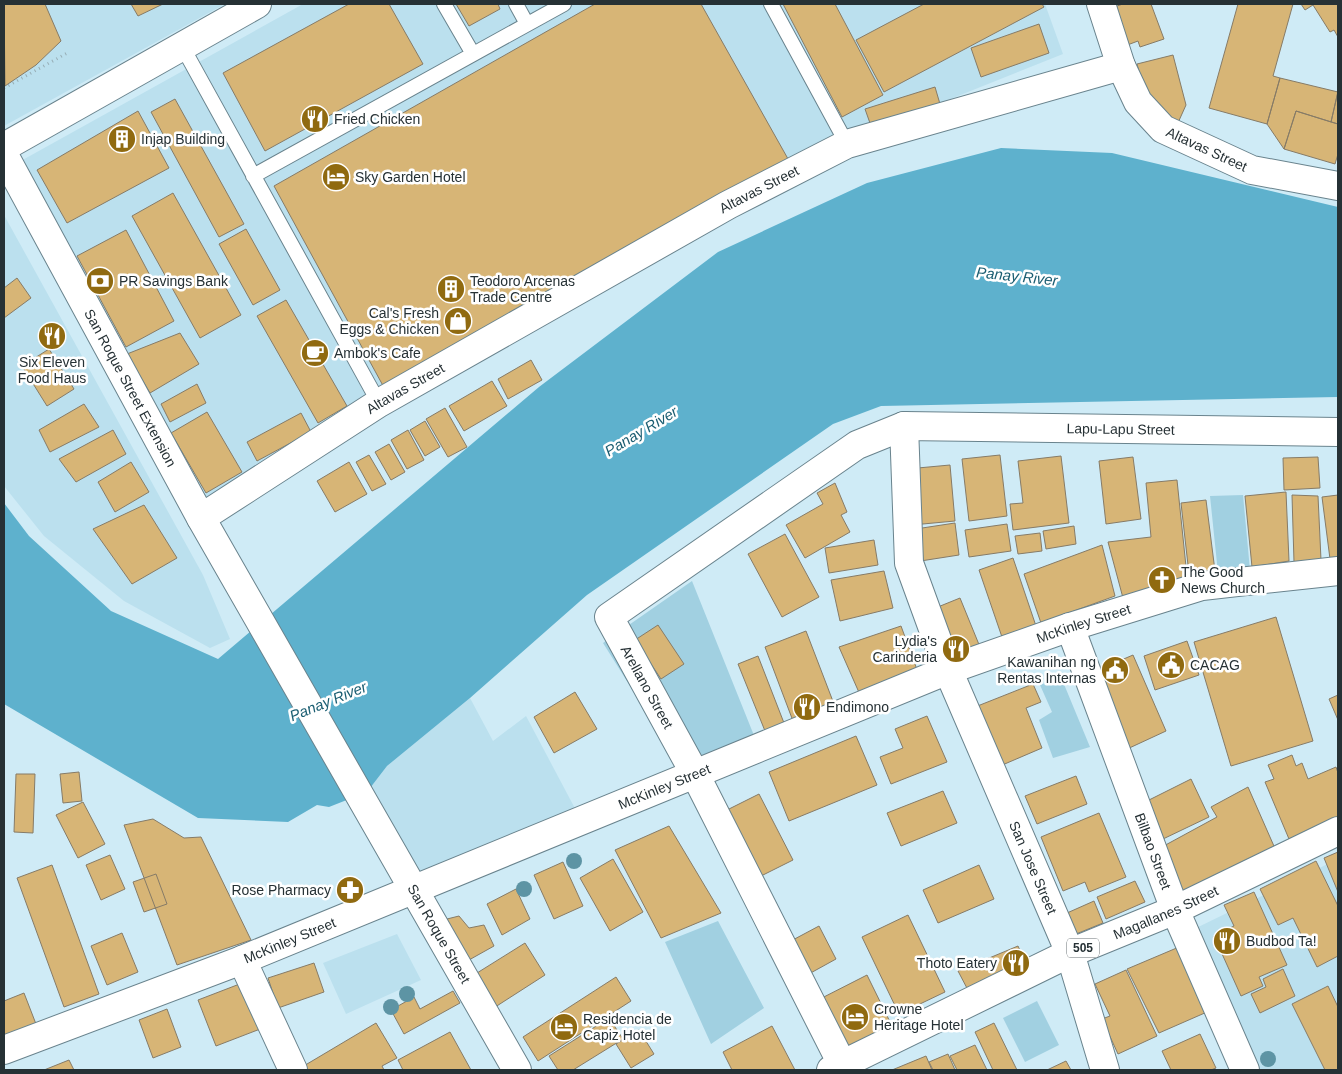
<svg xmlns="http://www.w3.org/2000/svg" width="1342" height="1074" font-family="Helvetica,sans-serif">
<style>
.built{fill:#bbe0ee}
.green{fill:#a1d0e1}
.water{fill:#5eb1cd}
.building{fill:#d7b576;stroke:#867b67}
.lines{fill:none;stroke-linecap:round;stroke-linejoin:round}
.lane-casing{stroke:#69838d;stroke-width:16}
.street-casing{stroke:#69838d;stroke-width:30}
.secondary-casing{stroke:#69838d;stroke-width:30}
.primary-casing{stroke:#69838d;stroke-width:30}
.path{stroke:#97aeb6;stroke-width:3;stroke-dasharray:1 4;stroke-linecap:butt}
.lane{stroke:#fff;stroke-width:14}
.street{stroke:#fff;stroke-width:28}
.secondary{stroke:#fff;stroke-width:28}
.primary{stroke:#fff;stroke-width:28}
.tree{fill:#5d94a4}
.labels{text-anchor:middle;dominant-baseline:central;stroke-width:5;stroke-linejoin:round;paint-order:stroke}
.shield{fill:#fff;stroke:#676f72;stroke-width:1}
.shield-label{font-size:12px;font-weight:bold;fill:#263135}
.poi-label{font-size:14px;fill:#263135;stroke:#fff;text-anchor:start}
.street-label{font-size:14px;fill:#263135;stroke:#fff}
.water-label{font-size:15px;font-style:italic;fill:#1b5e72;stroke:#fff}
</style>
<rect width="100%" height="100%" fill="#cfebf6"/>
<path class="built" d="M4 4H225L4 126Z
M303 4H1045L1063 54 838 144 207 500 19 162Z
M4 215 203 575 230 639 210 648 124 601 44 536 4 486Z
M470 698 493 741 526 716 579 816 421 878 367 792 387 766Z
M1338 859V1070H1250L1188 932Z
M397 934 421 980 346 1014 323 963Z"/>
<path class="green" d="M1243 495 1250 570 1218 573 1210 496Z
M692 581 755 738 684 772 603 643Z
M1061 677 1090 747 1053 758 1039 720 1052 712 1040 685Z
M718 921 764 1008 711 1044 665 942Z
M1037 1001 1059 1045 1025 1062 1003 1018Z"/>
<path class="water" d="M1001 148 1112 153 1338 207V397L881 406 833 424 587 595 470 698 387 766 367 792 329 807 317 805 288 822 198 818 4 704V503L29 536 111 611 218 659 539 387 718 252 867 183Z"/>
<path class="building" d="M4 4H45L61 41 36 65 5 86Z
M131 4H163L138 16Z
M349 4H389L423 64 265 151 223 73Z
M456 4H498L500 9 469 26Z
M595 4H701L792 166 387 393 274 186Z
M783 4H835L883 95 842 117Z
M924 4H1042L1044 7 884 92 856 40Z
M1123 4H1151L1164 39 1140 47 1138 41 1122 47 1108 9Z
M1238 4H1293L1273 76 1280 78 1267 124 1209 108Z
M1301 4H1338V37L1334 30 1330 32 1313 5 1305 10Z
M1039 24 1049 53 981 77 971 48Z
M1173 55 1186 105 1177 125 1150 114 1137 64Z
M1280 78 1338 92 1331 122 1296 111 1284 149 1267 124Z
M935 87 940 104 871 126 865 109Z
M1338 91V124L1331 122Z
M175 99 244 224 219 237 151 112Z
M138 111 169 168 67 223 37 170Z
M1296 111 1338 124V154L1335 164 1284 149Z
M173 193 241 315 200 338 132 216Z
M246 229 280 290 253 305 219 244Z
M126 230 174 321 126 347 77 256Z
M17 278 31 298 4 318V288Z
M286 300 347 406 318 423 257 316Z
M180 333 199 364 150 393 127 354Z
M49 349 74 389 47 406 22 366Z
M531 360 542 380 508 399 498 379Z
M492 381 507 406 464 431 449 406Z
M197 384 206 403 170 422 161 404Z
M84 404 99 427 50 452 39 430Z
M445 408 467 447 448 457 426 419Z
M207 412 242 472 206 493 171 433Z
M301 413 311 432 257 461 247 442Z
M425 421 440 447 425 456 410 430Z
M113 430 126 454 76 482 59 459Z
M408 430 424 460 407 469 391 440Z
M389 444 405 472 391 480 375 452Z
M369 455 386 484 372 491 356 462Z
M1000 455 1007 516 969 521 962 459Z
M1061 456 1069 523 1013 530 1010 504 1023 503 1018 461Z
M1133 457 1141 519 1106 524 1099 461Z
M1318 457 1320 488 1284 490 1283 458Z
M131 462 149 492 115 512 98 482Z
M349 462 367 494 335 512 317 481Z
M950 465 955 521 912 525 907 469Z
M1177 480 1187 576 1123 598 1108 542 1151 537 1146 483Z
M835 483 847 512 841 515 850 532 805 558 786 525 823 504 817 493Z
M1286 492 1289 561 1252 567 1245 496Z
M1292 495 1318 496 1321 560 1294 562Z
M1338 495V557L1330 559 1322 497Z
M1206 500 1215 571 1189 574 1181 503Z
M144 505 177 558 132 584 93 529Z
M955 523 959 555 914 562 909 530Z
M1007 524 1011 551 969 557 965 530Z
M1074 526 1076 544 1046 549 1043 531Z
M1040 533 1042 551 1018 554 1015 536Z
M785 534 819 597 782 617 748 554Z
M874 540 878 565 829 573 825 548Z
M1102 545 1115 596 1041 623 1024 574Z
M1013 558 1037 629 1003 640 979 570Z
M884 571 893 608 840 621 831 580Z
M960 598 980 647 947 660 928 611Z
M1276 617 1313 741 1231 766 1194 642Z
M658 625 684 664 661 679 635 640Z
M901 626 919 675 861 697 839 647Z
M806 631 834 704 793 721 765 647Z
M1187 641 1199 675 1155 690 1144 656Z
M1133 655 1166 731 1125 750 1091 673Z
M758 656 784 723 765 731 738 664Z
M1033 684 1041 702 1026 708 1042 748 1000 766 975 707Z
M575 692 597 729 554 753 534 717Z
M1338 695V720L1329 699Z
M927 716 947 762 891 784 880 757 903 748 895 729Z
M856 736 877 785 789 821 769 772Z
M1292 755 1296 766 1302 763 1308 779 1336 767 1338 773V818L1289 839 1265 782 1274 779 1268 765Z
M79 772 82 801 63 803 60 774Z
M16 774H35L33 833 14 832Z
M1076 776 1087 804 1037 824 1025 796Z
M1191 779 1209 817 1163 839 1145 802Z
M1248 787 1277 853 1183 897 1160 848 1217 817 1211 807Z
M943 791 957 823 901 846 887 813Z
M759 794 793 860 759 877 725 811Z
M83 802 105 844 78 858 56 815Z
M1099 813 1126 877 1089 892 1085 882 1063 891 1041 837Z
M153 819 184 838 201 837 251 940 177 965 124 825Z
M669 826 721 913 661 938 615 850Z
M1338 852V892L1324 858Z
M110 855 125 889 101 900 86 865Z
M613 859 643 912 610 931 580 878Z
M1316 861 1338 906V956L1317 967 1293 918 1278 925 1260 889Z
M563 862 583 906 554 919 534 875Z
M52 865 99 994 64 1007 17 878Z
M979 865 994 899 938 923 923 890Z
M156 874 167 904 144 912 133 882Z
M1135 881 1145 902 1106 919 1097 897Z
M516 889 530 919 502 935 487 904Z
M1254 892 1287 965 1259 977 1263 986 1241 996 1214 936 1234 926 1224 905Z
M1094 901 1103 923 1076 934 1067 913Z
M908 915 945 992 899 1014 862 937Z
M459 916 469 928 484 925 494 946 460 965 443 920Z
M819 926 836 959 807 975 789 942Z
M122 933 138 972 107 985 91 946Z
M525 943 545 975 489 1011 469 978Z
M1018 946 1026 964 969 992 958 971Z
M1179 947 1207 1012 1159 1033 1127 969Z
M314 963 324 992 278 1008 268 978Z
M1283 969 1295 996 1260 1013 1251 994 1266 987 1263 979Z
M1126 970 1157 1036 1118 1054 1102 1019 1110 1016 1095 984Z
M867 975 895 1032 843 1059 814 1002Z
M616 977 631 1001 538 1061 523 1037Z
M250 980 268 1026 216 1046 198 1000Z
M1328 986 1338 1007V1070H1325L1292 1004Z
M453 991 460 1003 404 1034 391 1010 414 997 420 1009Z
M24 993 36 1024 4 1037V1001Z
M167 1009 181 1047 153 1058 139 1020Z
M609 1018 623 1039 573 1070H558L549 1056Z
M376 1023 397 1058 382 1066 384 1070H304L302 1067Z
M994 1023 1017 1070H993L975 1032Z
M772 1026 795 1070H732L723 1052Z
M639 1030 654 1054 631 1068 616 1044Z
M450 1032 471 1070H403L398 1060Z
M1200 1034 1216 1068 1211 1070H1171L1162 1051Z
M975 1045 987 1070H957L950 1056Z
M948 1054 955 1070H933L929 1062Z
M926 1056 932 1070H892Z
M69 1060 74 1070H44Z
M1066 1061 1071 1070H1047Z"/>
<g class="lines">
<defs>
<path id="lane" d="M444 4 473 54
M516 4 527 24
M771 4 847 144
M182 46 379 403
M253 176 564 4"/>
<g id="street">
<path d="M4 147 257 4"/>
<path id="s1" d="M904 426 909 563 948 670 1070 953 1105 1070"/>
<path id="s2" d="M1070 627 1175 910 1245 1070"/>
<path d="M242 960 293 1070"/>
<path id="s3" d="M845 1070 695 774 609 617 857 445 904 426 1338 432"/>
</g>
<g id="secondary">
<path id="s4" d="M1101 4 1121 66 1138 102 1163 129 1252 170 1338 186"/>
<path id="s5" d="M201 518 379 403 728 205 847 144 1121 66"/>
<path id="s6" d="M4 1050 242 960 948 670 1070 627 1202 586 1338 571"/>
</g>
<g id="primary">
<path id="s7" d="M4 155 201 518 517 1070"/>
<path id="s8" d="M831 1070 1070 953 1175 910 1338 831"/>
</g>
</defs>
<use href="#lane" class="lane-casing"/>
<use href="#street" class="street-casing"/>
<use href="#secondary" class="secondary-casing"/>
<use href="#primary" class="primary-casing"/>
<path class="path" d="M4 88 69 52"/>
<use href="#lane" class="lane"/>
<use href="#street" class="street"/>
<use href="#secondary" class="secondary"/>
<use href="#primary" class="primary"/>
</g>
<g class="tree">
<circle cx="574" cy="861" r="8"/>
<circle cx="524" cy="889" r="8"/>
<circle cx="407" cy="994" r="8"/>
<circle cx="391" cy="1007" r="8"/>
<circle cx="1268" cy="1059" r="8"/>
</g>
<defs>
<symbol id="restaurant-disc" viewBox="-11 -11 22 22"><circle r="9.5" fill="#906a10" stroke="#fff"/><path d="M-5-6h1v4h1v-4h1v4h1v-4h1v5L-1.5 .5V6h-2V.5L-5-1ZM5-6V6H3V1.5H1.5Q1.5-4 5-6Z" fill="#fff"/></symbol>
<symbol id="building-disc" viewBox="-11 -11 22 22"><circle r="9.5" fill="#906a10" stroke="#fff"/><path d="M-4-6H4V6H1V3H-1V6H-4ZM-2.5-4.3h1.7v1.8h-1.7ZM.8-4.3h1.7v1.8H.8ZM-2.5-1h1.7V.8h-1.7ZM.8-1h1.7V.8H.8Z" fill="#fff"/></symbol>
<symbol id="hotel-disc" viewBox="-11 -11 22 22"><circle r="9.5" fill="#906a10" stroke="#fff"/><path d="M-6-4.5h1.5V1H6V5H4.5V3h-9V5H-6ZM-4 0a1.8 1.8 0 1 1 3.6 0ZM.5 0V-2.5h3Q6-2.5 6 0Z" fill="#fff"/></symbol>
<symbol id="bank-disc" viewBox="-11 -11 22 22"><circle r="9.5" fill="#906a10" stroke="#fff"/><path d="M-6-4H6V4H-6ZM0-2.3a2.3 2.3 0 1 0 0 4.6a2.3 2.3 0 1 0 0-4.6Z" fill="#fff"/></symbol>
<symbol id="shop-disc" viewBox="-11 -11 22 22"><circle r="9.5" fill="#906a10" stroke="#fff"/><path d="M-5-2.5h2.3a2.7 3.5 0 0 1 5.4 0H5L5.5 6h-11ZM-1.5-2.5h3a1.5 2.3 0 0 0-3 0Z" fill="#fff"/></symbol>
<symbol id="cafe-disc" viewBox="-11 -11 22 22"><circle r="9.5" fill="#906a10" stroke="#fff"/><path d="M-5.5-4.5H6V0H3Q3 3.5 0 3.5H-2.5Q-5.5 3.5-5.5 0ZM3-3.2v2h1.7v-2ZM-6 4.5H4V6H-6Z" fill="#fff"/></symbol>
<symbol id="church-disc" viewBox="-11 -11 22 22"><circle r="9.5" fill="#906a10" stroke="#fff"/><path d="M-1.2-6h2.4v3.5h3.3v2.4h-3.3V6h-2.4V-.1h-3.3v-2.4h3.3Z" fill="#fff"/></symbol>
<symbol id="civic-disc" viewBox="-11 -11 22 22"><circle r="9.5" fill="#906a10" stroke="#fff"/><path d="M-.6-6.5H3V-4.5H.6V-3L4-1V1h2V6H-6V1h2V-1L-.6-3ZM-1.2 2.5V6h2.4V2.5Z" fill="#fff"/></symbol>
<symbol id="pharmacy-disc" viewBox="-11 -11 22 22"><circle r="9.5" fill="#906a10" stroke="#fff"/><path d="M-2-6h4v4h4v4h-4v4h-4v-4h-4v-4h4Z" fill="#fff"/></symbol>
</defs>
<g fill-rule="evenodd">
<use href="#restaurant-disc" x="299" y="103" width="32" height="32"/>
<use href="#building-disc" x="106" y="123" width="32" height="32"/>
<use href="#hotel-disc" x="320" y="161" width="32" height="32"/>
<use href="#bank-disc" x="84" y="265" width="32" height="32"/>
<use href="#building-disc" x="435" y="273" width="32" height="32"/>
<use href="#shop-disc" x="442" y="305" width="32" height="32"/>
<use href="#restaurant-disc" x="36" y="320" width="32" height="32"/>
<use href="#cafe-disc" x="299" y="337" width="32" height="32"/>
<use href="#church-disc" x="1146" y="564" width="32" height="32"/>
<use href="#restaurant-disc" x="940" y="633" width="32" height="32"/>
<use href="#civic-disc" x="1155" y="649" width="32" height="32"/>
<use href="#civic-disc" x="1099" y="654" width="32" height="32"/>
<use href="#restaurant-disc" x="791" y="691" width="32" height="32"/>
<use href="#pharmacy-disc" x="334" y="874" width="32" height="32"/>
<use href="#restaurant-disc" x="1211" y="925" width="32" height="32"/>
<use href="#restaurant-disc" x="1000" y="947" width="32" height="32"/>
<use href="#hotel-disc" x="839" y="1001" width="32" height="32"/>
<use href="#hotel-disc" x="548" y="1011" width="32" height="32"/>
</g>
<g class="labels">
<rect class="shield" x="1067" y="938.5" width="32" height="19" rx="4"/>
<g class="shield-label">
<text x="1083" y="948">505</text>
</g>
<g class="poi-label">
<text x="334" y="119">Fried Chicken</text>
<text x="141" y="139">Injap Building</text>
<text x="355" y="177">Sky Garden Hotel</text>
<text x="119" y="281">PR Savings Bank</text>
<text x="470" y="281">Teodoro Arcenas<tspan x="470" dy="16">Trade Centre</tspan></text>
<text x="439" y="313" text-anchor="end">Cal's Fresh<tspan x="439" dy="16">Eggs &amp; Chicken</tspan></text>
<text x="334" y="353">Ambok's Cafe</text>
<text x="52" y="362" text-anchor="middle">Six Eleven<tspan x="52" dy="16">Food Haus</tspan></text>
<text x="1181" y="572">The Good<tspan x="1181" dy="16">News Church</tspan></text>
<text x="937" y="641" text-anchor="end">Lydia's<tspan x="937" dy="16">Carinderia</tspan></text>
<text x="1096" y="662" text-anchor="end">Kawanihan ng<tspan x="1096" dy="16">Rentas Internas</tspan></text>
<text x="1190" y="665">CACAG</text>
<text x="826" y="707">Endimono</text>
<text x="331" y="890" text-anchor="end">Rose Pharmacy</text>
<text x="1246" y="941">Budbod Ta!</text>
<text x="997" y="963" text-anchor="end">Thoto Eatery</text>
<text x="874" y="1009">Crowne<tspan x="874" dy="16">Heritage Hotel</tspan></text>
<text x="583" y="1019">Residencia de<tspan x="583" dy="16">Capiz Hotel</tspan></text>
</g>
<g class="street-label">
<text stroke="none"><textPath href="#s4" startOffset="190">Altavas Street</textPath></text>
<text stroke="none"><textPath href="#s5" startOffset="648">Altavas Street</textPath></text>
<text stroke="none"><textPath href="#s7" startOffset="265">San Roque Street Extension</textPath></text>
<text stroke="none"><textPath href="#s5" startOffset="242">Altavas Street</textPath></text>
<text stroke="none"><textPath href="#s3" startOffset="1080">Lapu-Lapu Street</textPath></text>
<text stroke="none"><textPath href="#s6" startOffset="1161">McKinley Street</textPath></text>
<text transform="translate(647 687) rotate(61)">Arellano Street</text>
<text stroke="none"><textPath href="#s6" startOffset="711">McKinley Street</textPath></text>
<text stroke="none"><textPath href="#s2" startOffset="239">Bilbao Street</textPath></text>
<text stroke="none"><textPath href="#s1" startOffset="466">San Jose Street</textPath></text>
<text stroke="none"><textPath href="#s8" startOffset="370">Magallanes Street</textPath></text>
<text stroke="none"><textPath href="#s7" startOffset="892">San Roque Street</textPath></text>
<text stroke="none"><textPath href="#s6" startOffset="306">McKinley Street</textPath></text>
</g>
<g class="water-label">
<text transform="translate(1017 276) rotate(6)">Panay River</text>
<text transform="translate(641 431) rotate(-31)">Panay River</text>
<text transform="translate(328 701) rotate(-22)">Panay River</text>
</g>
</g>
<rect width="1342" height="1074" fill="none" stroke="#263135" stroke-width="10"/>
</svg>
